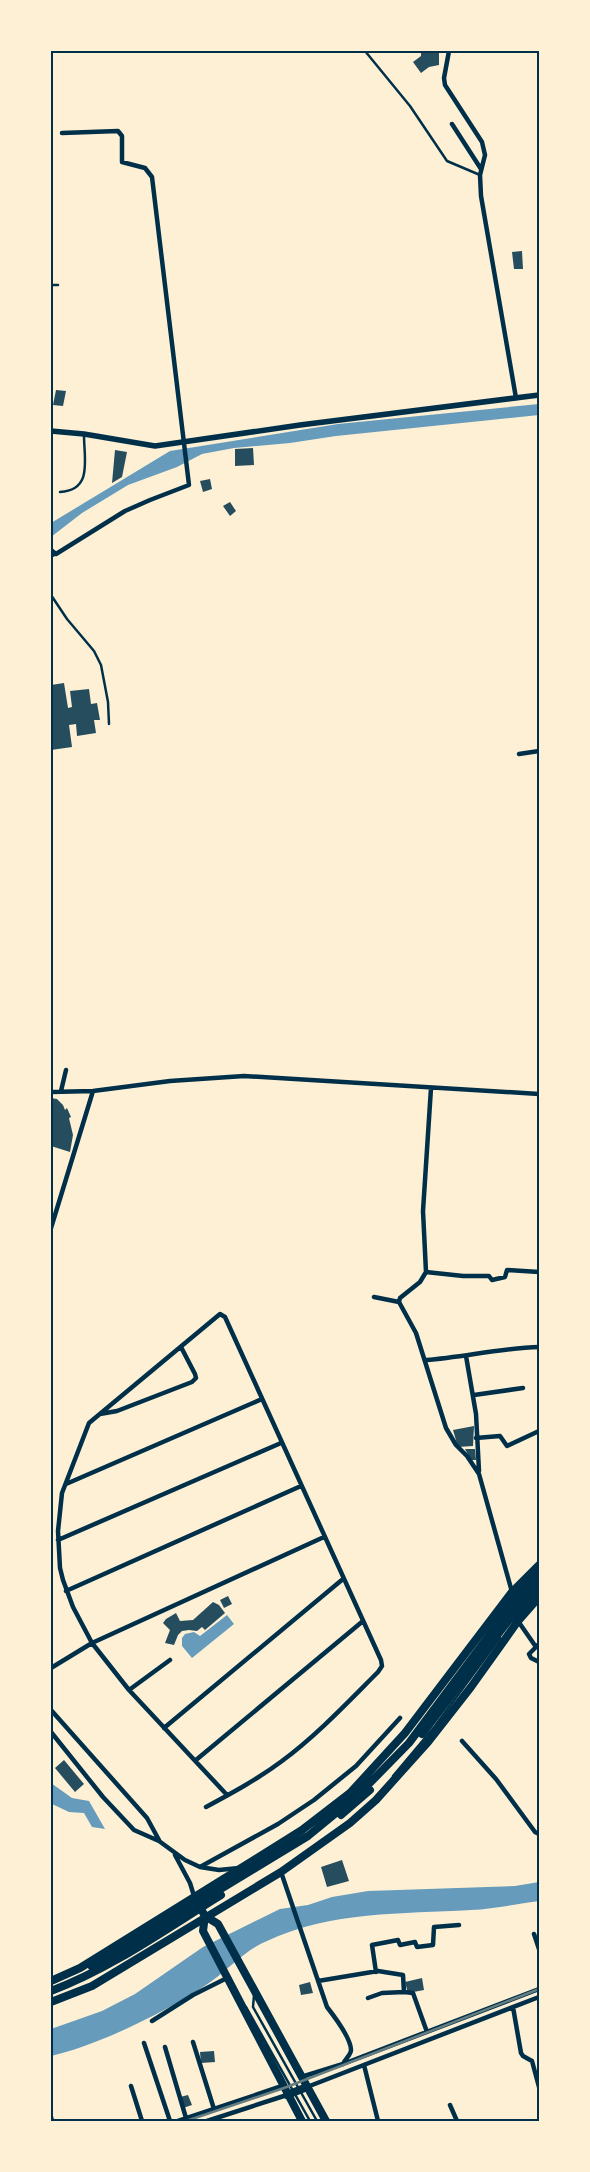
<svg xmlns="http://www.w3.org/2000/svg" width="590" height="2172" font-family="Barlow,sans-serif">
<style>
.water{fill:#669bbc}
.building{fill:#264d5e}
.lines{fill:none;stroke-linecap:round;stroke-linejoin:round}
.service{stroke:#003049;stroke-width:2.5}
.minor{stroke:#003049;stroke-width:4.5}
.tertiary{stroke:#003049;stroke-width:5.5}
.primary{stroke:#003049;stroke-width:8}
.trunk{stroke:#003049;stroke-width:8}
.rail{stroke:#657d81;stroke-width:2.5}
.neatline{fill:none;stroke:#003049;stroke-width:2}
</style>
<rect width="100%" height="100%" fill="#fdf0d5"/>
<path class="water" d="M539 404V415L336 436 290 443 234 448 202 454 177 467 128 485 82 513 51 537V523L170 451 338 424Z
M227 1615 234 1624 192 1658 182 1646V1638L185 1634 194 1632 200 1636Z
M51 1783 72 1798 89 1801 105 1829 92 1827 84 1813 69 1812 52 1804Z
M539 1882V1901C516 1904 494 1909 471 1910 402 1914 331 1911 267 1941 245 1950 228 1970 209 1983 168 2011 99 2045 51 2056V2029L102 2011 135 1994 203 1947 280 1909 308 1905 332 1897 368 1891 515 1886Z"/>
<path class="building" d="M421 51H439V65L429 67 421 73 413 62 421 56Z
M522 251 523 269H514L512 252Z
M56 390 66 391 63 406 53 405Z
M253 448 254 465 235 466V449Z
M115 450 127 452 122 477 112 483Z
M210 479 212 489 203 492 200 481Z
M230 502 236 511 230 516 223 506Z
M64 683 68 708 72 707 70 691 89 689 91 704 97 703 100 720H94L96 733 77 736 76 724 69 725 72 747 51 750V685Z
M51 1098 57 1099 63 1105 65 1110 67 1108 71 1117 69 1118 73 1135 70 1152 51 1146Z
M474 1426 473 1446 458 1447 453 1430Z
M465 1449H475L476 1460H471Z
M228 1596 232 1604 224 1608 220 1600Z
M213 1602 219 1605 225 1613 205 1630 202 1627 197 1631 189 1630 182 1631 178 1635 174 1645 165 1643 170 1630 163 1623 166 1619 176 1613 180 1621 193 1620Z
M64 1760 84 1784 75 1792 55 1768Z
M342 1860 349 1881 327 1887 321 1867Z
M422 1978 424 1990 408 1993 405 1982Z
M310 1982 313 1993 301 1995 299 1985Z
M214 2051 215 2062 201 2063 200 2052Z
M188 2095 192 2105 183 2108 180 2097Z"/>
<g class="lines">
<path class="service" d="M365 51 410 106 447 161 480 175
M51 285H58
M60 492C93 490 84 460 84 435
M51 557 56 554
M51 595 67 619 94 651 101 665 108 702 109 724
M517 1615 539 1590
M393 1776 435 1726 500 1638
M254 1995 253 2007 317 2121
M246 2007 310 2121"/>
<path class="minor" d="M449 51 444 78 445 85 482 142 485 155 480 175 481 196 516 398
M452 124 481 169
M51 550 56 554 125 511 150 500 189 485 152 177 145 168 122 162V136L118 131 62 133
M519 754 539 751
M61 1091 66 1070
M51 1092 93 1091 170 1081 244 1076 539 1094
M51 1228 93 1091
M426 1272 463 1276H489L492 1280 505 1277 507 1270 539 1272
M374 1297 399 1302
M399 1302 416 1333 446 1428 456 1445 467 1456 479 1474 512 1592
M399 1302 400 1298 420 1282 426 1272 423 1211 431 1088
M466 1356 476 1414 479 1471
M426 1360C464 1357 501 1348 539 1347
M474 1395 523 1388
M100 1414 117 1411 192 1382 196 1378 195 1374 181 1347
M476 1438 500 1436 507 1446 539 1431
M66 1484 262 1399
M58 1540 281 1443
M66 1591 301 1486
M518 1621 536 1647
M539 1644 529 1654 531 1658 539 1662
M51 1668 92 1643 324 1537
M129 1690 170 1660
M51 1710 147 1818 159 1840
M164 1728 343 1579
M51 1732 103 1797 134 1830 159 1841 185 1860 200 1867 219 1870 239 1868
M462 1741 496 1779 535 1832 539 1834
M196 1760 363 1621
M206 1807C232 1793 258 1779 282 1761 317 1735 347 1703 378 1672L382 1666 381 1660 225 1317 220 1314 89 1423 62 1493 58 1531 60 1568 63 1580 73 1607 92 1643 129 1690 227 1795
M175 1855 190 1883 194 1896
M200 1867 278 1824 314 1800 356 1766 400 1718
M281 1872 327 2007C334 2016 351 2039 351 2050 351 2055 345 2059 343 2064
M534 1934 539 1949
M376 1972 372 1945 398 1940 400 1945 415 1942 417 1947 433 1945 434 1927 459 1925
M318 1981 378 1971 403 1975 404 1992 413 1993 427 2032
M368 1998 382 1993 404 1992
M513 2007 521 2053 523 2056 532 2061 539 2087
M152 2021 193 1995 227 1978
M193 2042 214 2109
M144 2043 170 2121
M165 2047 186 2118
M364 2065 378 2121
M301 2077 343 2064 539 1989
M131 2086 142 2121
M307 2087 539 1997
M450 2105 457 2121
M51 2117 52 2121
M178 2121 282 2086
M207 2121 287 2095"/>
<path class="tertiary" d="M51 431 84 434 155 446 300 425 539 395"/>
<path class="primary" d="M197 1902 205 1916 218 1924 326 2121
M205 1916 203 1931 302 2121
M287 2095 307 2087"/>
<path class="trunk" d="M422 1734 521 1604 539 1584
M341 1815 370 1790
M92 1967 308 1836 358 1795 409 1743 520 1594 539 1574
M51 1981 80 1968 302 1830 350 1793 405 1733 512 1592 539 1565
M51 1991C112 1968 166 1929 221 1895
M51 2002 92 1986 281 1872 350 1823 376 1800 428 1742 471 1687 518 1621 539 1597"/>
<path class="rail" d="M186 2121 284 2088 539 1989"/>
</g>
<rect width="590" height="2172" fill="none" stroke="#fdf0d5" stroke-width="105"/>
<rect x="52" y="52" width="486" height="2068" class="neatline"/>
</svg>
